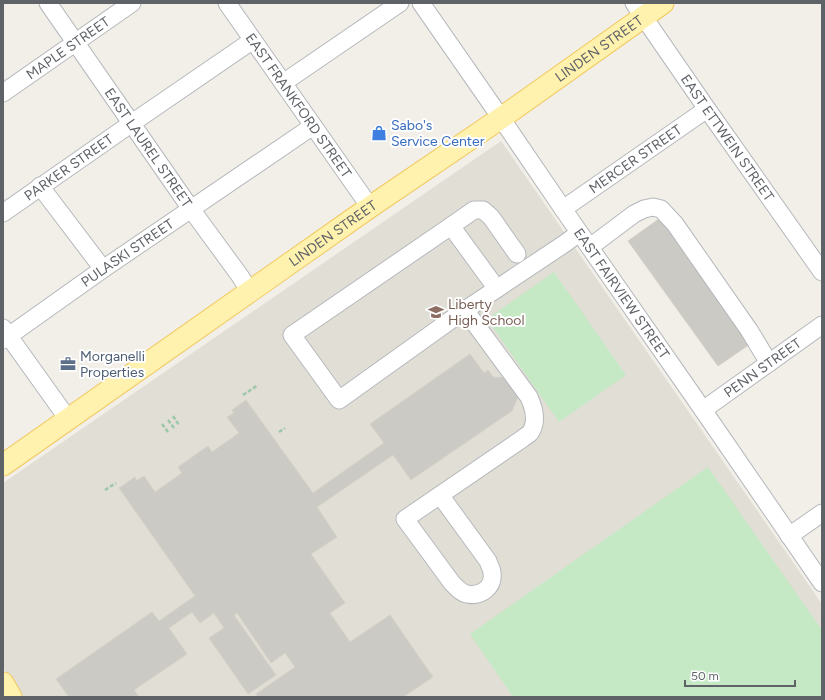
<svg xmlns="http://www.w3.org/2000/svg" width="825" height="700" font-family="Figtree,sans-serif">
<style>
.education{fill:#e1ded6}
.green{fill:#c5e8c5}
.building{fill:#cccac5;stroke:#d6d1c6}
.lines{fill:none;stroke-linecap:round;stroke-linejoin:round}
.minor-casing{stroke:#b5b8bc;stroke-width:19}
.major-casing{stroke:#f2c960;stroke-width:23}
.path{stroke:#9cc7a9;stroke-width:2.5;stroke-dasharray:4 2;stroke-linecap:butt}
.minor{stroke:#fff;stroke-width:17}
.major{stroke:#fff2af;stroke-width:21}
.labels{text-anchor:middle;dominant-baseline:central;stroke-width:4;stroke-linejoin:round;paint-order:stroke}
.street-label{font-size:14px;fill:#5f6368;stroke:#fff}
.shop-label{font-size:14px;fill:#366cbe;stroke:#fff;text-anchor:start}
.education-label{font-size:14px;fill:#785e54;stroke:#fff;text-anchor:start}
.service-label{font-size:14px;fill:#4e5e75;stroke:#fff;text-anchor:start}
</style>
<rect width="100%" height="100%" fill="#f1efe8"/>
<path class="education" d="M501 141 822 604V697H21L3 668V483Z"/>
<path class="green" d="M554 272 626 375 559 422 487 319Z
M708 467 822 630V697H513L470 634Z"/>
<path class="building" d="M663 216 753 342 718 366 628 241Z
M470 354 484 373 488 370 493 377 505 378 518 397 512 411 411 480 393 455 317 507 337 537 311 554 345 603 330 613 350 642 390 615 433 677 403 697H258L256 694 295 667 285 653 271 663 237 613 234 615 276 675 248 694 209 638 224 628 214 613 200 623 192 612 169 628 187 654 134 690 139 697H69L56 679 152 612 159 621 195 596 119 488 135 477 136 481 144 476 155 492 182 473 178 467 208 446 212 452 239 433 227 417 234 413 232 410 246 400 313 493 384 443 370 424Z"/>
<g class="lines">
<defs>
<g id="minor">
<path id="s1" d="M48 3 191 209 240 276 250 292"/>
<path id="s2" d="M227 3 370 207"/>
<path id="s3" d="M421 3 501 118 563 209 703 410 822 583"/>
<path id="s4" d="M634 3 707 109 822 272"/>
<path d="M283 83 400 3"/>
<path id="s5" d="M3 93 132 3"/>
<path d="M40 186 103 269"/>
<path id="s6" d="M563 209 707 109"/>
<path id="s7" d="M3 213 132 123 253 40"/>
<path d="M451 226 474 210H483L491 217 517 254"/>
<path d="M590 247 634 214 644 209 653 207 661 209 675 224 749 330 769 363"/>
<path d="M497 289 451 226 292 335 339 400 462 312 564 244 579 233"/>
<path d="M3 328 68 419"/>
<path id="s8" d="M3 340 103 269 313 126"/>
<path id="s9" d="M703 410 822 325"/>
<path d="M440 495 488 561C489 565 492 569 492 573 494 587 481 597 467 594 461 593 457 588 452 583L405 519 522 439C524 437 528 435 530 433 538 422 534 408 529 397L465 310"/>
<path d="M789 536 822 513"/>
</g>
<g id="major">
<path id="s10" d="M3 465 370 207 501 118 663 3"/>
<path d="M3 683 11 697"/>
</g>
</defs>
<use href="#minor" class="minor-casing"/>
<use href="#major" class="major-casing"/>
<path class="path" d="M243 395 258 385
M173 416 179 425
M168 420 174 428
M162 424 168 432
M279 432 285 428
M105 490 116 483"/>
<use href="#minor" class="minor"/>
<use href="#major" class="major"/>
</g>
<defs>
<symbol id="shop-bare" viewBox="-9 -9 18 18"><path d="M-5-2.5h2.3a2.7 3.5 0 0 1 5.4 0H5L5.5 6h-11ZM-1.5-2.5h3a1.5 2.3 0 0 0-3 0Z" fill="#3f7fe0" stroke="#fff" stroke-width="2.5" paint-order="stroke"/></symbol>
<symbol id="school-bare" viewBox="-9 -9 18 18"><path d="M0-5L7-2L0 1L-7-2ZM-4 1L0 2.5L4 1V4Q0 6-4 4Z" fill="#8d6e63" stroke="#fff" stroke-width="2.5" paint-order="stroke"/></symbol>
<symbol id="office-bare" viewBox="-9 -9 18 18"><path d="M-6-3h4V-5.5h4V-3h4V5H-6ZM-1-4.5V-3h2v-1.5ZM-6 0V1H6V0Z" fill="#5c6f8a" stroke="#fff" stroke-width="2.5" paint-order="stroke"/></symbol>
</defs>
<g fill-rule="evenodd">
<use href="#shop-bare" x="368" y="122" width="22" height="22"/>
<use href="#school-bare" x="425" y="301" width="22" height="22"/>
<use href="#office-bare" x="57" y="353" width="22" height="22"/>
</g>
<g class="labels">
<g class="street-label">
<text stroke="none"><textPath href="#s5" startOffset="79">MAPLE STREET</textPath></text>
<text stroke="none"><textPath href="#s10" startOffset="727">LINDEN STREET</textPath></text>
<text stroke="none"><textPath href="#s2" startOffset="125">EAST FRANKFORD STREET</textPath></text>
<text stroke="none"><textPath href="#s4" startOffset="164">EAST ETTWEIN STREET</textPath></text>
<text stroke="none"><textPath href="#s1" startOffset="176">EAST LAUREL STREET</textPath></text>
<text stroke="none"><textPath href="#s6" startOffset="88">MERCER STREET</textPath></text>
<text stroke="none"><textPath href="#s7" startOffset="80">PARKER STREET</textPath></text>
<text stroke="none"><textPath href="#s10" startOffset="403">LINDEN STREET</textPath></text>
<text stroke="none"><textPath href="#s8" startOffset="152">PULASKI STREET</textPath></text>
<text stroke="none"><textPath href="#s3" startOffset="353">EAST FAIRVIEW STREET</textPath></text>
<text stroke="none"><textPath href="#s9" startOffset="73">PENN STREET</textPath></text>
</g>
<g class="shop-label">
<text x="391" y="125">Sabo's<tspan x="391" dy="16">Service Center</tspan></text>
</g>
<g class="education-label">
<text x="448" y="304">Liberty<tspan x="448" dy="16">High School</tspan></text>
</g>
<g class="service-label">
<text x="80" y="356">Morganelli<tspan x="80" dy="16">Properties</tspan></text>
</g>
</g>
<rect width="825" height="700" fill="none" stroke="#5f6368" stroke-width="8"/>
<path d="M685 680v6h110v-6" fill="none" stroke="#5f6368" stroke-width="2"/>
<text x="691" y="680" font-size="12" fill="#5f6368" stroke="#ffffff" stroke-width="3" paint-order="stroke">50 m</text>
</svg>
